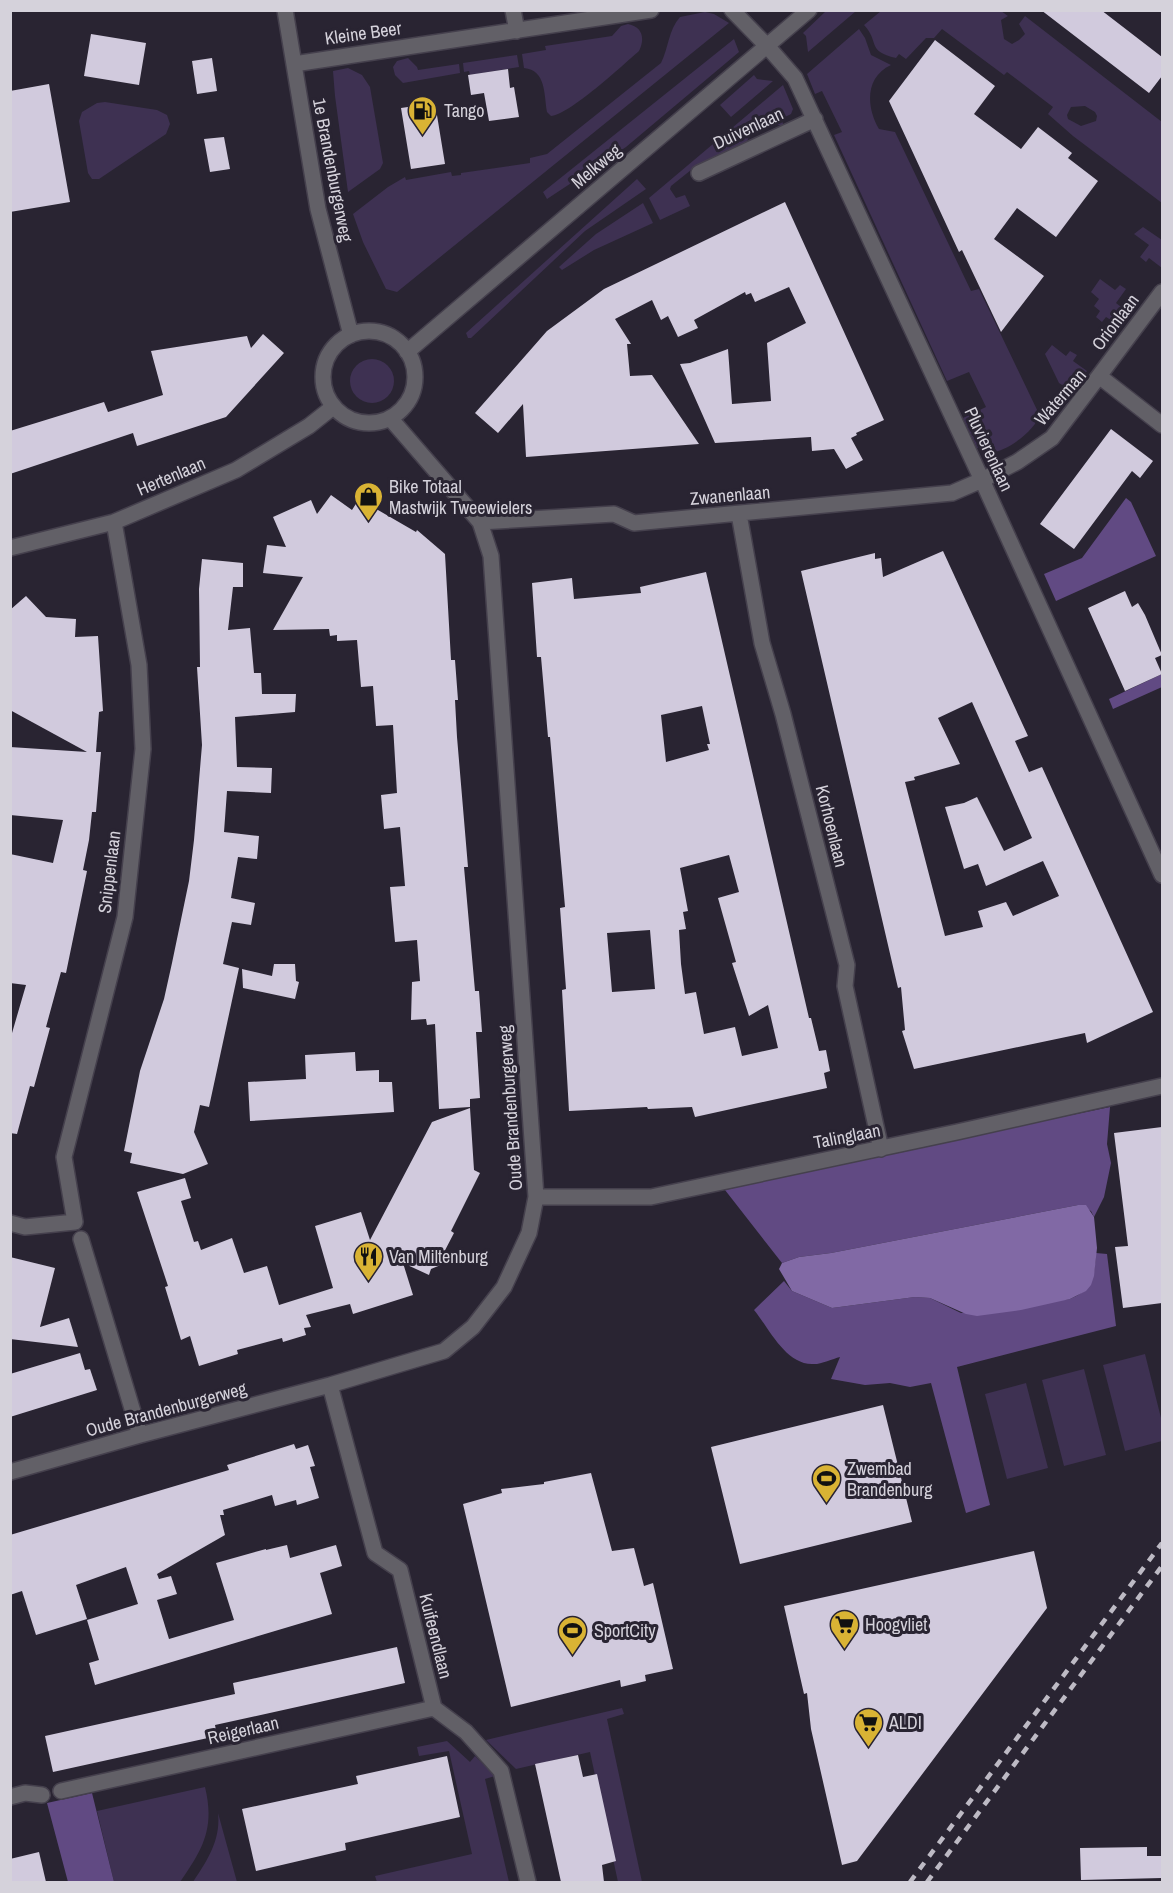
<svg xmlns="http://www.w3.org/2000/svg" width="1173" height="1893" font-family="'Archivo Narrow',sans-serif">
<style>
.green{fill:#3e3152;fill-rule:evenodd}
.forest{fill:#614a83}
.water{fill:#8169a5}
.building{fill:#d1cadd;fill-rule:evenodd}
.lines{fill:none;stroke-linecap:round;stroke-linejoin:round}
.minor-casing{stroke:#45404d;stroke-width:18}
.minor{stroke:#626067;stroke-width:15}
.rail{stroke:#bdbac4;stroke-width:4.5;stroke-dasharray:8 8;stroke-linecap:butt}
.labels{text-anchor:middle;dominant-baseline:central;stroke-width:6;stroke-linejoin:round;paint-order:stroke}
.street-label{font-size:18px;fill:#d5d2db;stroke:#292432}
.poi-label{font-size:18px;fill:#d5d2db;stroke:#292432;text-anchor:start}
</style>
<rect width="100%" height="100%" fill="#292432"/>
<path class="green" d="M826 11H856L808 52 806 36 803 33Z
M881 11H1001L1008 16 1001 20 1004 39 1012 44 1019 40 1025 34 1019 24 1025 16 1162 122V203L1073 136 1048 114 1053 107 1007 72 1004 75 942 29 934 38H926L906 59 899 54 896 58C866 51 880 42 864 25ZM1085 106 1095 112 1097 116 1096 121 1081 126 1068 119 1067 115 1071 107Z
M705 12 714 14 729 23 397 292 386 289 363 242 353 214 388 187 405 177 406 180 451 172 452 176 461 175V173L530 163V158L547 154 661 63C669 47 668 31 680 17Z
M628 24C643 27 645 39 639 51 623 65 569 115 551 116L547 112C544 94 546 70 524 68L522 54 546 50 545 46 612 36 621 26Z
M859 29 865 38 871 55 891 65C865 77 866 107 879 129L895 132 971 291 979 289 1039 414C1038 429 1006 452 992 452L994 444 989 442 986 449 984 445 977 448 963 418 986 407 969 372 947 381 834 135 842 132 822 91 815 94 807 74Z
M734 39 739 52 626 147 547 199 543 192Z
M517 55 519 67 470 75 469 71 464 72 463 63Z
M408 58 417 67 418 70 459 64 460 73 403 83 395 75 393 67 397 61Z
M348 68 362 75 370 87 383 163 380 169 348 192 335 96 333 71Z
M754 75 757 79 773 81 731 117 720 105Z
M783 85 793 109 791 114 781 119 784 126 771 124 750 134 746 144 691 170 671 186 670 189 676 198 685 195 690 206 660 220 649 198Z
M105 102 157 110 167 115 170 124 166 134 99 179H92L88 173 79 121 82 112 97 103Z
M637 179 646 189 585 231 471 338H468L466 333Z
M643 203 653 223 594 250 562 270 559 267 596 234Z
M1143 227 1162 240V268L1149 258 1146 262 1140 257 1149 245 1134 234Z
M1100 279 1115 290 1120 285 1126 289 1116 303 1130 314 1121 326 1106 317 1102 322 1096 317 1100 311 1094 306 1099 299 1091 292Z
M1052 345 1066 356 1070 351 1077 355 1073 361 1087 371 1074 388H1067L1059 383 1045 354Z
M350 381a22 22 0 1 1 44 0a22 22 0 1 1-44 0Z
M1145 1354 1162 1422V1441L1125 1451 1103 1365Z
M1084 1369 1106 1455 1064 1466 1042 1380Z
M1026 1383 1048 1468 1007 1479 985 1394Z
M622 1708 624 1714 607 1719 642 1882H618L590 1752 516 1769 486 1740Z
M447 1741 470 1762 475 1756 495 1776 485 1779 509 1882H377L375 1876 472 1854 449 1751 419 1756 417 1747Z
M205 1787C215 1828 203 1849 180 1882H114L97 1811Z
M218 1813 237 1882H193C207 1861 221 1840 218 1813Z"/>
<path class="forest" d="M1126 498 1131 502 1156 556 1056 601 1044 574 1082 558Z
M1162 674V687L1113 709 1109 699Z
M1110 1107 1107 1144 1111 1163 1104 1197 1094 1217 1091 1211 1078 1205 831 1253 799 1257 782 1263 725 1190 855 1160Z
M1096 1253 1107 1254 1116 1326 957 1367 990 1505 966 1513 931 1383 910 1387 890 1383 865 1385 831 1379 840 1357C832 1359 820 1365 812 1364 785 1364 769 1328 754 1310L784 1281 792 1291 832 1308 915 1297 930 1298 961 1313 1070 1299C1094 1289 1094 1277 1096 1253Z
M92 1793 114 1882H68L47 1803Z"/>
<path class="water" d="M1078 1205H1086L1094 1217 1097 1248 1094 1276 1091 1285 1086 1291 1070 1299 1021 1310 977 1316 966 1314 930 1298 915 1297 832 1308 792 1291 779 1269 782 1263 799 1257 831 1253Z"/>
<path class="building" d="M1041 10H1101L1162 57V76L1149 93Z
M91 34 146 43 139 85 84 76Z
M935 40 995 86 974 114 1021 149 1038 127 1072 153 1068 158 1098 181 1056 237 1017 208 994 239 1044 276 1001 332 962 250 959 252 889 101Z
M212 58 217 91 197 94 192 61Z
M508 69 510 88 514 87 519 117 489 121 484 93 471 95 468 75Z
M49 84 70 202 10 212V91Z
M435 103 445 164 411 169 401 108Z
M224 137 230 169 210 172 204 139Z
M785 202 884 420 856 433 857 435 851 438 863 460 846 469 834 449 812 451 811 437 715 443 680 364 690 363 728 349 732 404 771 401 767 343 806 323 789 287 755 302 751 293 746 295 745 292 694 320 698 328 678 337 668 316 661 320 652 300 615 319 631 344H627L630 376 652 375 699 444 526 457 523 404 498 433 475 413 547 331 604 289Z
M263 334 284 353 226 417 137 446 133 433 10 474V431L104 402 108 412 163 395 151 351 247 336 251 348Z
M1111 429 1153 461 1140 478 1132 471 1074 549 1040 524Z
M331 495 352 510 359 499 416 532 417 530 445 554 451 660H455L458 700H455L457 737 468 867H464L475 991H479L482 1032H476L480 1098 470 1099V1107L439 1109 435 1024 427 1025 426 1019 411 1020 412 982 420 981 417 940 395 942 390 887 405 886 400 827 384 829 381 795 397 793 393 725 376 726 373 686 361 687 357 640 337 641V635L330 636 329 629 273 630 303 577 263 573 267 545 286 547 273 517 311 500 317 514Z
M943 551 1028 736 1015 741 1029 772 1042 767 1153 1012 1087 1043 1085 1033 914 1069 902 1031 905 1030 901 987 898 988 801 571 875 553V559L881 558 883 577ZM972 702 1032 838 1004 851 977 797 964 803 945 807 964 869 978 864 986 886 1043 861 1059 896 1013 916 1006 902 978 911 983 927 945 936 905 782 915 780 914 777 960 764 938 718Z
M202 559 243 563V587H233L228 630 250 628 254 673H261L262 694H296L295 712 235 717 237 767 272 768 271 793 227 791 224 832 259 836 257 859 238 857 231 898 255 903 251 925 232 922 223 964 239 968 209 1107 200 1105 194 1132 208 1164 183 1174 130 1163 132 1153 124 1151 140 1071 164 999 172 963 189 881 194 840 202 745 197 667H200L199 589Z
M706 572 809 1018H811L819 1051 826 1050 830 1071 824 1073 827 1088 695 1117 692 1107 648 1109 647 1107 569 1111 562 990 566 989 560 908 565 907 550 737H548L541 657H537L532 583 572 578 574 599 641 593 640 587ZM702 706 710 744H707L709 750 666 762 661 715ZM729 855 739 892 718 898 736 962 732 963 749 1016 768 1005 778 1048 742 1056 735 1027 704 1034 696 992 685 994 681 964 679 930 686 929 683 912 688 911 680 868ZM650 930 655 989 612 992 607 933Z
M1125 591 1132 607 1138 603 1145 615 1162 655 1155 658 1162 674 1125 691 1088 608Z
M26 596 46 617 76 619 75 637 98 636 103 711 99 712 96 752H101L96 812H92L89 840 83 870 87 871 66 973 61 972 46 1027 50 1028 34 1087 30 1086 17 1134 10 1133V1040L26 985 10 983V854L53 863 63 820 10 815V747L87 752 10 710V610Z
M274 964H295L296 981 299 982 295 999 243 988 242 969 272 976Z
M355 1052 356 1071 379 1070V1082H392L394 1112 250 1121 248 1082 306 1079 305 1055Z
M470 1108 474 1170 480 1173 451 1231 454 1233 441 1258 443 1264 431 1269 429 1275 403 1263 413 1295 353 1314 350 1304 306 1315 311 1327 304 1328 306 1335 283 1342 282 1338 237 1350 238 1354 199 1366 190 1336 181 1340 165 1287 168 1286 137 1192 185 1178 191 1198 181 1201 194 1242 198 1241 201 1250 232 1238 244 1273 267 1266 279 1305 333 1288 315 1226 361 1212 370 1240 432 1122Z
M1162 1127V1303L1123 1308 1115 1247 1128 1246 1114 1133Z
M10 1257 55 1268 40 1327 69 1318 78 1347 10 1339Z
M80 1353 85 1370 90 1369 97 1390 10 1417V1374Z
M883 1405 912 1522 740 1564 711 1447Z
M294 1444 296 1449 308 1445 315 1466 310 1467 319 1498 297 1505 296 1500 275 1506 272 1495 223 1510 224 1515H220L225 1535 157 1574 159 1579 171 1576 177 1594 157 1600 169 1639 220 1624 234 1620 216 1563 266 1549V1550L287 1545 290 1558 336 1545 342 1566 320 1573 332 1614 95 1685 89 1663 99 1660 87 1620 138 1604 126 1567 76 1585 87 1619 36 1635 22 1591 10 1595V1535L229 1470 227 1465Z
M591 1473 612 1551 634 1548 644 1586 653 1583 673 1669 645 1675 646 1681 621 1687 620 1680 511 1707 463 1504 502 1493 501 1489 544 1484V1482Z
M1034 1551 1047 1608 857 1861 842 1865 811 1729 807 1693 804 1694 784 1606Z
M397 1647 405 1683 215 1725 217 1736 53 1772 45 1736 235 1694 233 1683Z
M578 1755 583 1777 597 1774 616 1861 602 1865 604 1882H561L535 1764Z
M447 1756 460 1817 345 1843 346 1850 256 1871 242 1809 358 1784 356 1776Z
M1147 1847V1856H1162V1878L1081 1880 1080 1848Z
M39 1852 46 1882H10V1859Z"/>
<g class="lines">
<defs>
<path id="minor" d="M285 10 318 209 351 335
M513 10 517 31
M732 10 768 47 795 78 982 480 1162 875
M294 64 651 10
M699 173 815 119
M323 377a46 46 0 1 1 92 0a46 46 0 1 1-92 0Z
M407 352 809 10
M1099 376 1162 292
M739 514 762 643 783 714 847 965 845 986 881 1149
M480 522 614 514 634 523 952 493 982 480 1017 462 1052 438 1099 376 1162 425
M10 548 114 522 236 470 309 426 333 407
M536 1197H651L957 1132 1162 1086
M10 1223 25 1227 75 1222 64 1157 125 917 143 749 139 665 114 522
M81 1239 140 1435
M330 1385 375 1553 400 1570 434 1708 466 1732 501 1771 528 1882
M10 1472 140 1435 330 1385 444 1351 473 1327 504 1287 529 1233 536 1197 491 556 480 522 390 418
M61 1791 434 1708
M10 1797 25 1793 42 1795"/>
</defs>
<use href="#minor" class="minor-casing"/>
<use href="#minor" class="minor"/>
<path class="rail" d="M910 1882 1162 1543
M927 1882 1162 1566"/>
</g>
<defs>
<symbol id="fuel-pin" viewBox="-11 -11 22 30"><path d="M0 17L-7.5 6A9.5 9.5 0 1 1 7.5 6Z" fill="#d9b334" stroke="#292432"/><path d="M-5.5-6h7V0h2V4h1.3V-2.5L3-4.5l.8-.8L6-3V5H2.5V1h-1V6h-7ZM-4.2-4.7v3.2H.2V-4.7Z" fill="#111"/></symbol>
<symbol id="shop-pin" viewBox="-11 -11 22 30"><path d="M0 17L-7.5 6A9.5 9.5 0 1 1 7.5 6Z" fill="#d9b334" stroke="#292432"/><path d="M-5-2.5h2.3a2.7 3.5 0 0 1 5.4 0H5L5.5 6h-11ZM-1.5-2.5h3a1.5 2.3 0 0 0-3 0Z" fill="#111"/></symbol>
<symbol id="restaurant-pin" viewBox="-11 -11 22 30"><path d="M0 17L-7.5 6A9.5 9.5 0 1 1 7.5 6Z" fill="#d9b334" stroke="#292432"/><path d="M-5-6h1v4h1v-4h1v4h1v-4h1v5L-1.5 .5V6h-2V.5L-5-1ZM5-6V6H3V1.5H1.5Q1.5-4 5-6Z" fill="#111"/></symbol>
<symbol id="stadium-pin" viewBox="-11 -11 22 30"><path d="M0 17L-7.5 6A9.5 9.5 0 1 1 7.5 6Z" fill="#d9b334" stroke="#292432"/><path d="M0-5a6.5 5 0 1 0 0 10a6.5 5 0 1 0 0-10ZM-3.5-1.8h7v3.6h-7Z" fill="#111"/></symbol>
<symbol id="supermarket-pin" viewBox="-11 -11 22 30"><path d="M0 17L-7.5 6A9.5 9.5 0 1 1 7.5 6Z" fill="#d9b334" stroke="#292432"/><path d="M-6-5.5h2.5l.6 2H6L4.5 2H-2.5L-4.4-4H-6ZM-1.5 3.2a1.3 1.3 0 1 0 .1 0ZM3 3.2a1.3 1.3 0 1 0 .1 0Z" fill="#111"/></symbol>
</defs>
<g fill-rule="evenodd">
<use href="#fuel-pin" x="406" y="94" width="33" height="45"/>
<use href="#shop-pin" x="352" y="480" width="33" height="45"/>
<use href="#restaurant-pin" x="352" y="1240" width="33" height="45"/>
<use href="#stadium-pin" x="810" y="1462" width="33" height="45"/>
<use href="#supermarket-pin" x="828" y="1608" width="33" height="45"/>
<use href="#stadium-pin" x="556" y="1614" width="33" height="45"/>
<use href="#supermarket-pin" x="852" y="1706" width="33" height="45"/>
</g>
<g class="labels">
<g class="street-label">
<text transform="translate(363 33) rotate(-8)">Kleine Beer</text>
<text transform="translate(748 128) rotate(-25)">Duivenlaan</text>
<text transform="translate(596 166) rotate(-40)">Melkweg</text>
<text transform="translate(333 170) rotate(79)">1e Brandenburgerweg</text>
<text transform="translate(1115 322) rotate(-53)">Orionlaan</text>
<text transform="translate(1060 397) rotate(-49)">Waterman</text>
<text transform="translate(989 449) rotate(65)">Pluvierenlaan</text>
<text transform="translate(171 476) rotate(-23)">Hertenlaan</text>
<text transform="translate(730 495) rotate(-5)">Zwanenlaan</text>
<text transform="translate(832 826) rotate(76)">Korhoenlaan</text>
<text transform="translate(109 872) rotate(-83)">Snippenlaan</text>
<text transform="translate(510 1108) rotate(-94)">Oude Brandenburgerweg</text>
<text transform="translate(847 1136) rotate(-11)">Talinglaan</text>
<text transform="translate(166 1409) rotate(-15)">Oude Brandenburgerweg</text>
<text transform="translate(436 1636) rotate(76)">Kuifeendlaan</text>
<text transform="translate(243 1730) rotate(-13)">Reigerlaan</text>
</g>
<g class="poi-label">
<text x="444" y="110">Tango</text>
<text x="389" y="486">Bike Totaal<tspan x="389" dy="21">Mastwijk Tweewielers</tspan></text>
<text x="389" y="1256">Van Miltenburg</text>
<text x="847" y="1468">Zwembad<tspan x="847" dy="21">Brandenburg</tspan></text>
<text x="865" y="1624">Hoogvliet</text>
<text x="594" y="1630">SportCity</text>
<text x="889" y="1722">ALDI</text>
</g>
</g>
<rect width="1173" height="1893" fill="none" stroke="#d5d2db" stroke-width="24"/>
</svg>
